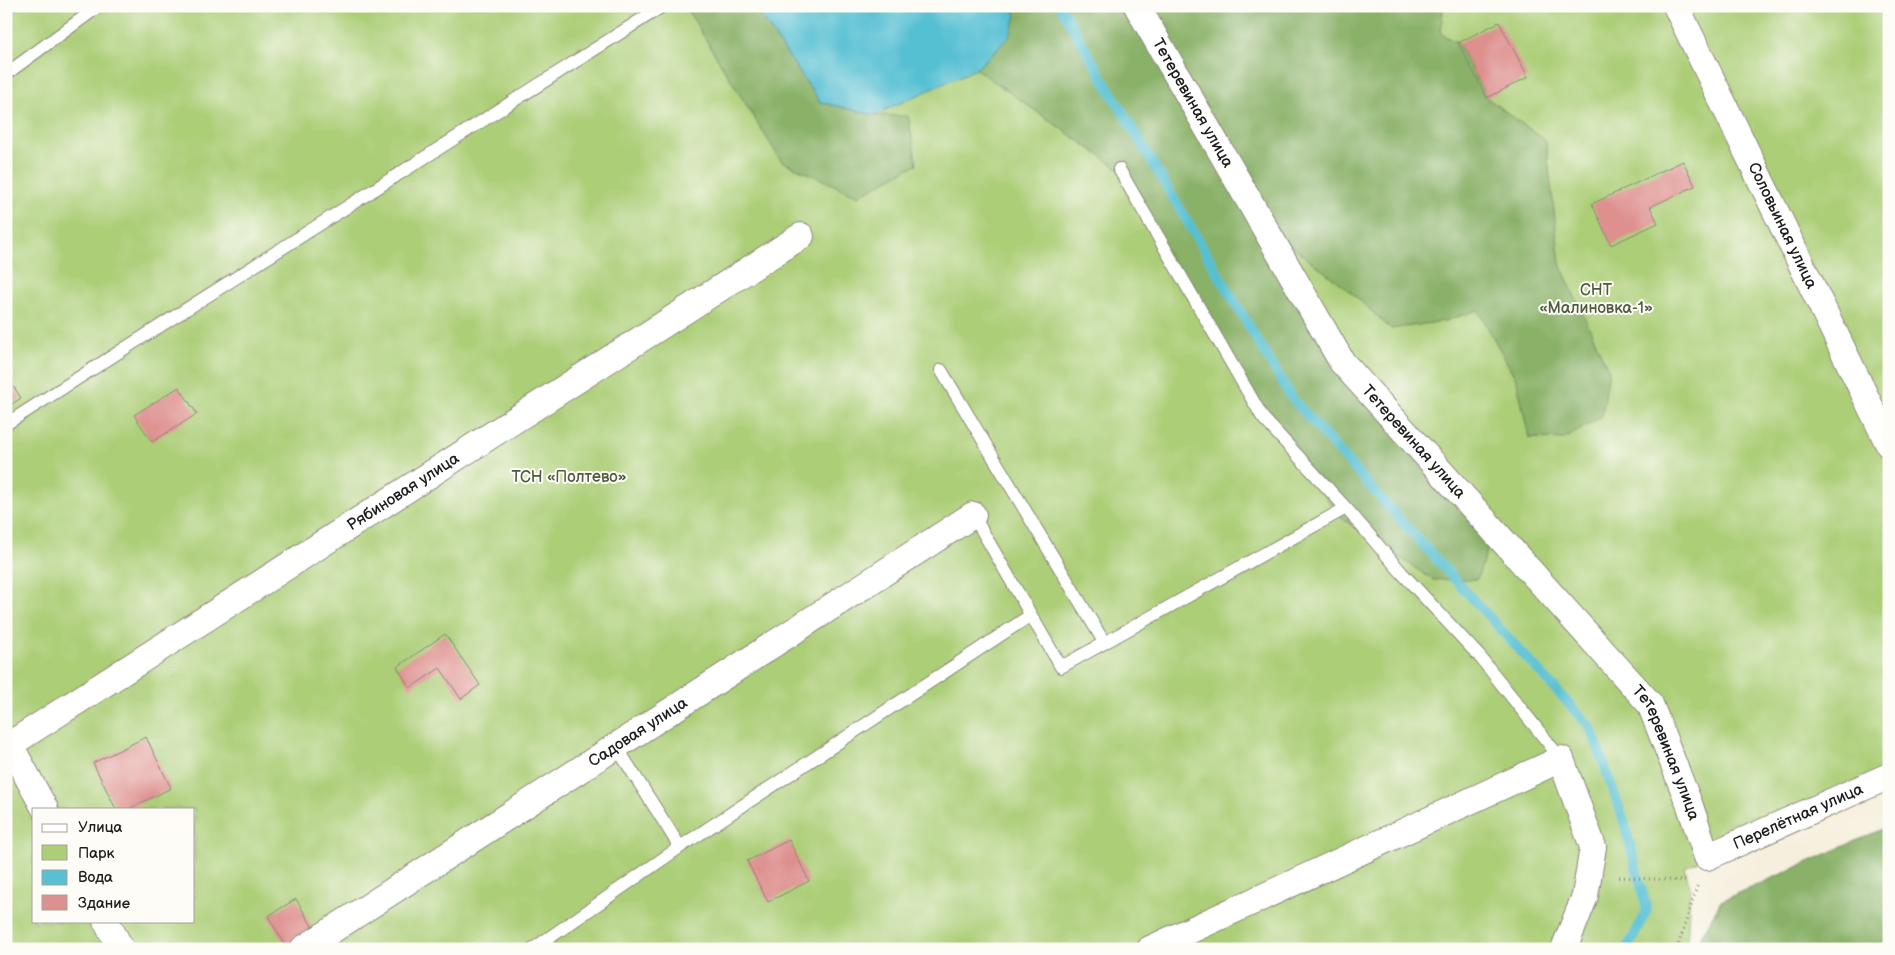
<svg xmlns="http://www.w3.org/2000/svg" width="1895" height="955" font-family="'Balsamiq Sans',sans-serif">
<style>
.green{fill:#acce77;stroke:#64754a;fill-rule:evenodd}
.forest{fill:#89b168;stroke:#526642}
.water{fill:#57c0d3;stroke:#3a6e78}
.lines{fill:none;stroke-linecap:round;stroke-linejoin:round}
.stream{stroke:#57c0d3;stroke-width:10}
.building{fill:#de908e}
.lane-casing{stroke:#89867c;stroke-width:14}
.street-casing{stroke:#89867c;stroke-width:28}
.path{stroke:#89867c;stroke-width:3;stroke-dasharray:1 4;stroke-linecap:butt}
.lane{stroke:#fff;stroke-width:12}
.street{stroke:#fff;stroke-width:26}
.labels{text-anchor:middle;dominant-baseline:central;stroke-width:4;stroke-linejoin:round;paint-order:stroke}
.street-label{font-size:16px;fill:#1c1c1c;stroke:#fdfcf7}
.park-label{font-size:16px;fill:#4e5a3c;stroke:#fdfcf7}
</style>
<rect width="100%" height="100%" fill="#fdfcf7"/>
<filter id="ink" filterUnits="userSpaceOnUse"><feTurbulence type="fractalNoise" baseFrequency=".02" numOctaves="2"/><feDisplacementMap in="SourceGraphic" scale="10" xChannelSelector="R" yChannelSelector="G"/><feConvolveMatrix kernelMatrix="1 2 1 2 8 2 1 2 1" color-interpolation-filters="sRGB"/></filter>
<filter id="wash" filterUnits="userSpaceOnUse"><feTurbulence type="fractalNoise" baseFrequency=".0096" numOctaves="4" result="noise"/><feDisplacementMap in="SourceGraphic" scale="20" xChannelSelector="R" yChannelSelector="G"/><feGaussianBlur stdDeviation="1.12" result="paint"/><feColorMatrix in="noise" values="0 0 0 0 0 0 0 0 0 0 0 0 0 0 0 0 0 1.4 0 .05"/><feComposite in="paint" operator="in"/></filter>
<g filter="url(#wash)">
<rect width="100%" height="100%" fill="#f6efdd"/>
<path class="green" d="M6 6H1889V776L1685 867 1690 888 1687 949H6ZM34 809H194V921H34Z"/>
<path class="forest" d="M685 6H754L820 102 874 115 908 116 917 164 858 196 781 161Z
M1012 6H1443L1441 34 1458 43 1487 98 1546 141 1560 264 1609 371 1602 416 1565 439 1529 438 1517 381 1478 310 1445 321 1391 329 1353 294 1263 224 1342 362 1494 531 1477 579 1433 580 1344 520 1263 418 1119 169 976 69C993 52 1021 33 1012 6Z
M1889 826V949H1694L1721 901Z"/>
<path class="water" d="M754 6H1012L1016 16 1009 37 976 69 874 115 820 102Z"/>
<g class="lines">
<path class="stream" d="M1060 6 1291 397 1374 491 1591 728 1624 821 1647 910 1627 949
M6 12 15 6"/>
</g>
<g id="blocks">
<path class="building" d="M1499 22 1528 77 1487 98 1458 43Z
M1683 161 1695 186 1650 207 1658 223 1611 245 1592 204Z
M6 375 21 398 6 408Z
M179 387 197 414 152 442 134 415Z
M445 634 480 685 461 699 440 668 410 688 397 667Z
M146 737 171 788 129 809H116L93 763Z
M789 840 809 881 768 902 747 861Z
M296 899 316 933 287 949 268 916Z"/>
</g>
</g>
<g filter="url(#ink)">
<use href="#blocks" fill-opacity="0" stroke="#89867c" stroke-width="1"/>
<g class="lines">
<defs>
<path id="lane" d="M6 74 99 6
M1119 169 1263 418 1346 508 1402 573 1480 657 1561 759
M941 370 1104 642
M6 424 661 7
M973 515 1061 667 1346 508
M616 746 680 847
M533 949 680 847 1031 615"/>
<g id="street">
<path id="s1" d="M1137 6 1342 362 1650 704 1690 806 1707 857 1889 776"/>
<path id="s2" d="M1676 6 1889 445"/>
<path d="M10 745 45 809"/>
<path id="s3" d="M6 747 801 236"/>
<path d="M106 921 121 949"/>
<path id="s4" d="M303 949 973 515"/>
<path d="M1150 949 1561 759 1593 847 1585 896 1564 949"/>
</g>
</defs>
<use href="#lane" class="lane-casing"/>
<use href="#street" class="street-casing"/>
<path class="path" d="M1619 877 1688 881
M1677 949 1698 884"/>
<use href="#lane" class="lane"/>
<use href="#street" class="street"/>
</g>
</g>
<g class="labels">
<g class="street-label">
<text stroke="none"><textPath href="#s1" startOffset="112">Тетеревиная улица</textPath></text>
<text stroke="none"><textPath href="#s2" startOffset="244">Соловьиная улица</textPath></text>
<text stroke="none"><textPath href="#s1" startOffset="518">Тетеревиная улица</textPath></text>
<text stroke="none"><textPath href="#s3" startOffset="472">Рябиновая улица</textPath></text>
<text stroke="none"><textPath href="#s4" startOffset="399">Садовая улица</textPath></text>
<text stroke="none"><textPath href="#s1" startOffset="922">Тетеревиная улица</textPath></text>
<text stroke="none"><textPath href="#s1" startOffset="1134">Перелётная улица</textPath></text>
</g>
<g class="park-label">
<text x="1596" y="290">СНТ<tspan x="1596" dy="18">«Малиновка-1»</tspan></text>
<text x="569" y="477">ТСН «Полтево»</text>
</g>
</g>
<rect width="1895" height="955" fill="none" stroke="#fdfcf7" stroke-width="25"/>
<rect x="32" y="808" width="162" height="115" fill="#fdfcf7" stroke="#a3a29f"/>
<rect x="42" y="824" width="25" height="8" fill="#ffffff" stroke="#a3a29f"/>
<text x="78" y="832" font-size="15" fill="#1c1c1c">Улица</text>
<rect x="42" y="845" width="25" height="15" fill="#acce77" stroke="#a3a29f"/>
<text x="78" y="858" font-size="15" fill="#1c1c1c">Парк</text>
<rect x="42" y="870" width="25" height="15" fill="#57c0d3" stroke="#a3a29f"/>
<text x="78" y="882" font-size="15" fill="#1c1c1c">Вода</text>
<rect x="42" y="895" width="25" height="15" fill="#de908e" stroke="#a3a29f"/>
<text x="78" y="908" font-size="15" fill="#1c1c1c">Здание</text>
</svg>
